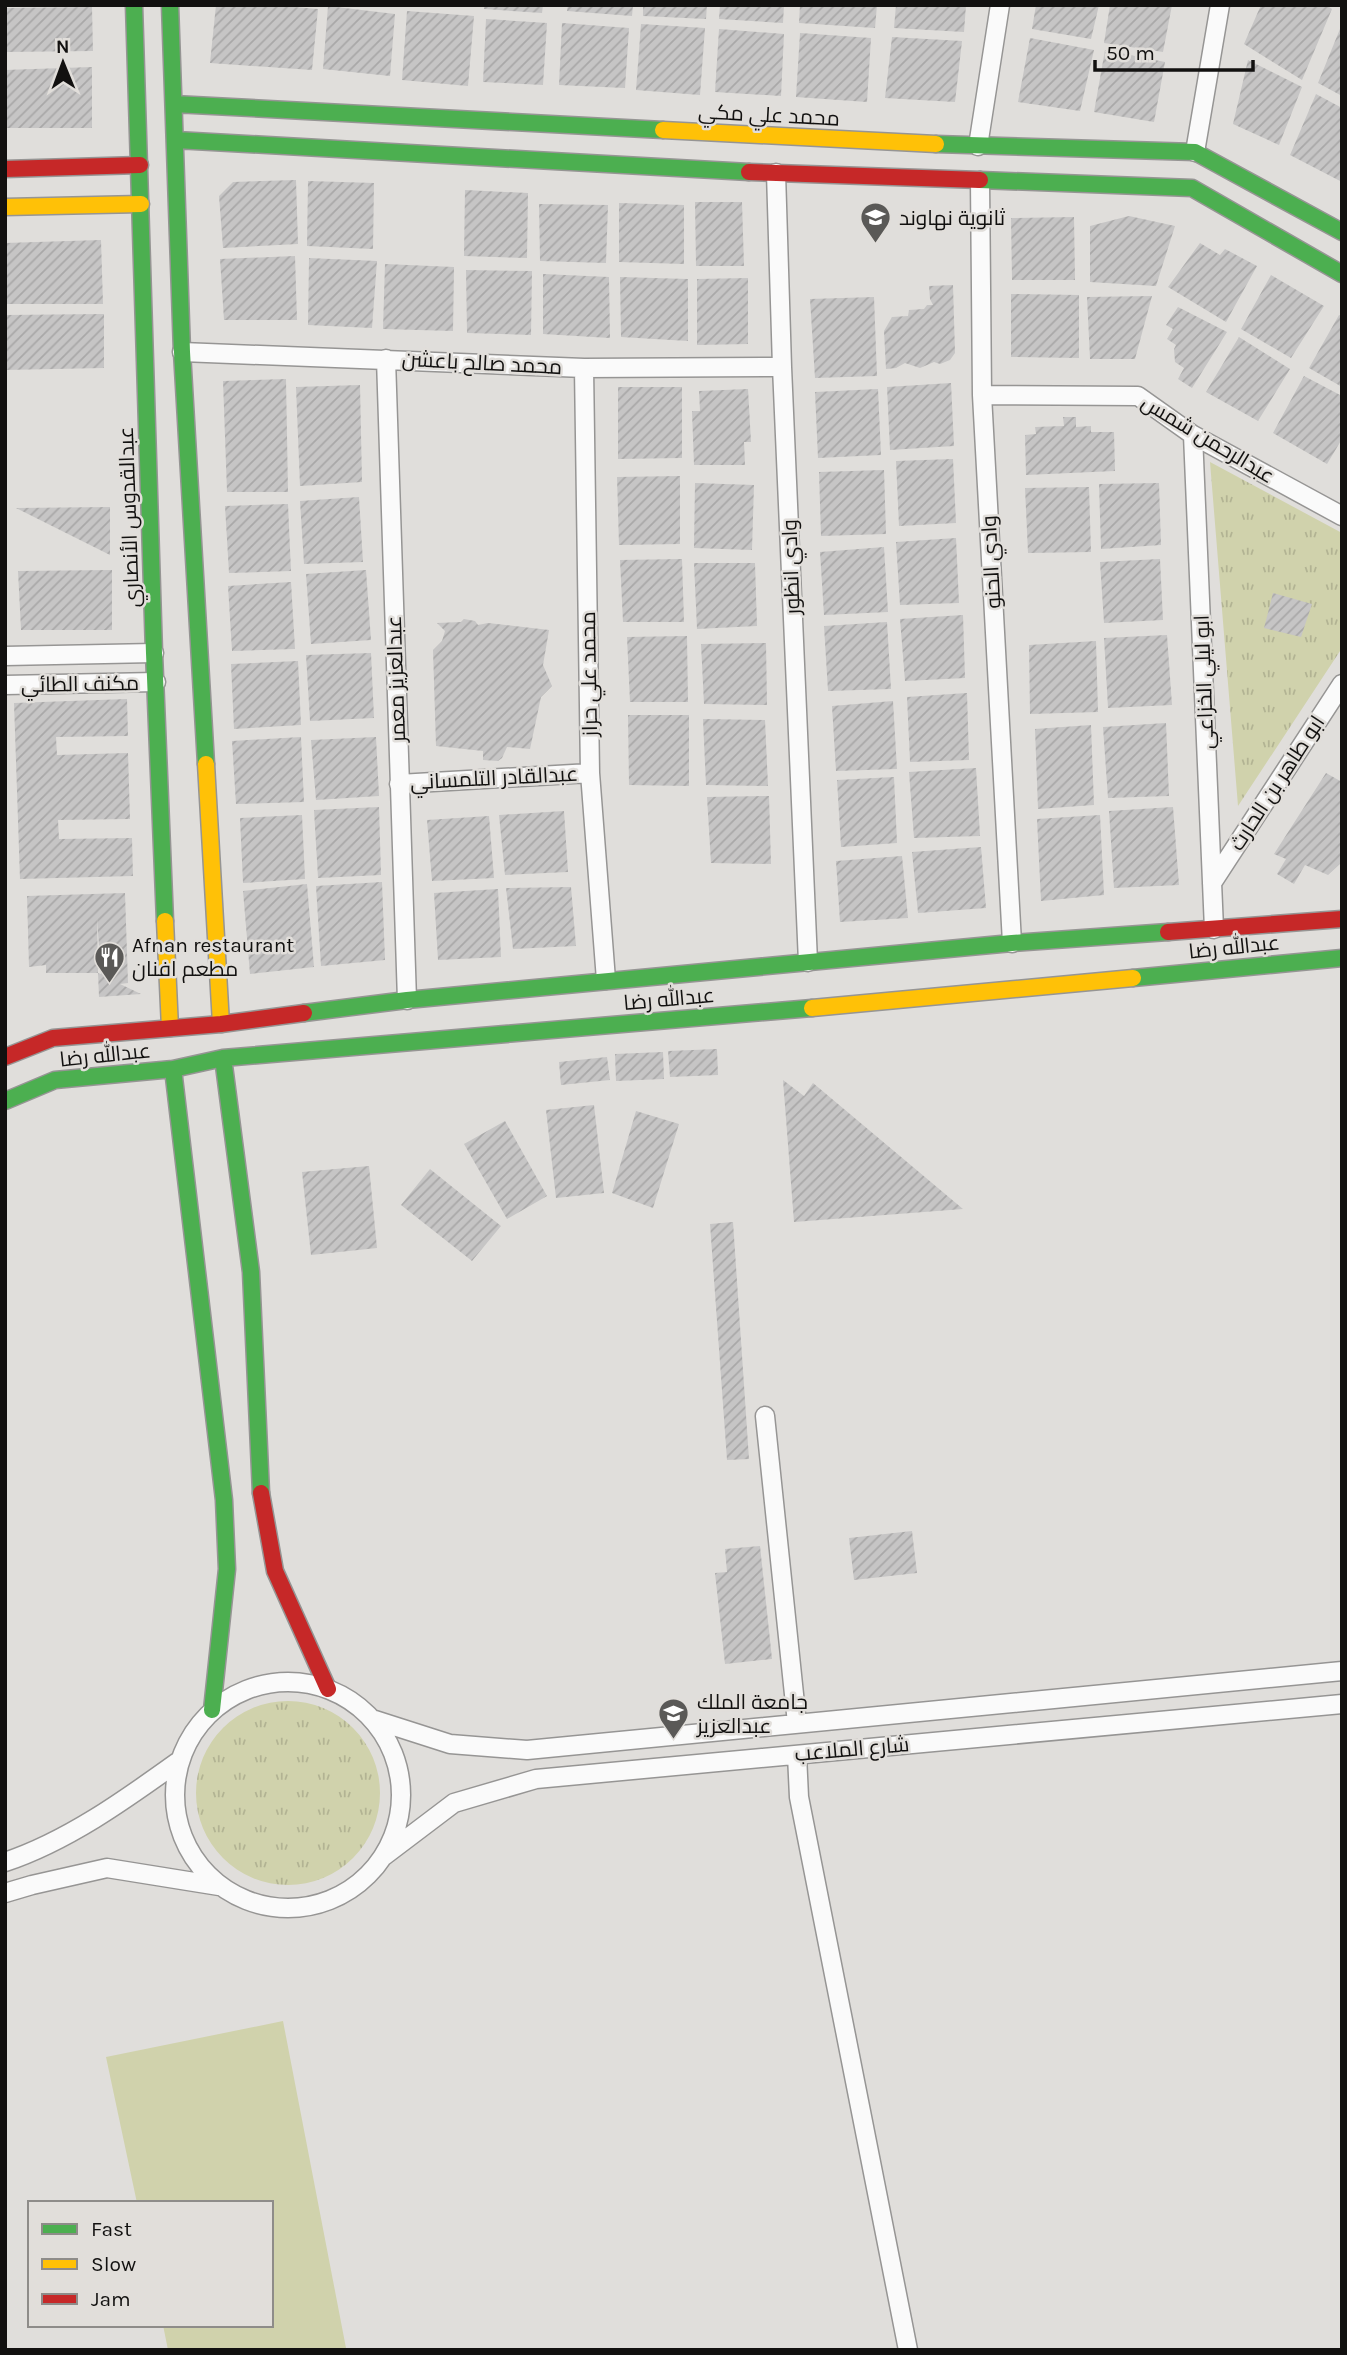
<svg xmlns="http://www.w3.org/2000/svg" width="1347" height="2355" font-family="Karla,Cairo,sans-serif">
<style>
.grass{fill:url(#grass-tufts)}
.garden{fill:#d0d2ac}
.building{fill:url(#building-hatch);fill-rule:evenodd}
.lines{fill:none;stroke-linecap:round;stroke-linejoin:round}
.street-casing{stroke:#969594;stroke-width:21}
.fast-casing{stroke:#969594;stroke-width:19}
.slow-casing{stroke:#969594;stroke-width:19}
.jam-casing{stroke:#969594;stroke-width:19}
.street{stroke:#fafafa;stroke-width:18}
.fast{stroke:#4caf50;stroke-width:16}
.slow{stroke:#ffc107;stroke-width:16}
.jam{stroke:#c62828;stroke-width:16}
.labels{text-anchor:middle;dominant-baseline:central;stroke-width:5;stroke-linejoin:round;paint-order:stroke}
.street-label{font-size:21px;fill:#121110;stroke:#e1deda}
.poi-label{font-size:21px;fill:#121110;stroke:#e1deda;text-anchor:start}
</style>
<defs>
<pattern id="grass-tufts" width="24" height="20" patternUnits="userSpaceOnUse" patternTransform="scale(1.75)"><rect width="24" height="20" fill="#d0d2ac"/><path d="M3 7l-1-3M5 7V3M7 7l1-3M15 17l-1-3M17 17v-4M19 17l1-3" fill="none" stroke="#b2b393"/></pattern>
<pattern id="building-hatch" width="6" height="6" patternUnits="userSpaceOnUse" patternTransform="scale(1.75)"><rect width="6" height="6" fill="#c6c5c5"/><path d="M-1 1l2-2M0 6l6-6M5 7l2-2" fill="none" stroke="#a9a8a8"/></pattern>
</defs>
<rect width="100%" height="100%" fill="#e0dedb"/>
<path class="grass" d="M1210 462 1342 533V648L1238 806Z
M196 1793a92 92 0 1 1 184 0a92 92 0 1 1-184 0Z"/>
<path class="garden" d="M283 2021 346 2348 168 2350 163 2325H271V2203H137L106 2057Z"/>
<path class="building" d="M216 5H270L318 9 312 70 210 63Z
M484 5H543L542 13 484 9Z
M568 5H633L632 16 567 11Z
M643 5H707L706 19 643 16Z
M720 5H784L783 23 719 19Z
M800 5H877L875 28 799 23Z
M896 5H966L964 32 894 28Z
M1036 5H1099L1091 39 1032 29Z
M1110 5H1172L1163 52 1104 43Z
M1261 5H1326L1332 9 1302 80 1244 44Z
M328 6 395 14 390 76 323 69Z
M92 7 93 51 5 52V8Z
M407 11 474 16 468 86 402 80Z
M486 19 547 23 543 85 483 82Z
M562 23 629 28 625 88 559 85Z
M641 24 705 28 700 95 636 90Z
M1342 24V96L1318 83Z
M719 29 784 34 781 96 715 92Z
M800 33 871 38 867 102 796 97Z
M892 37 962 41 955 102 885 98Z
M1030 38 1094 50 1080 111 1018 102Z
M1105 50 1165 62 1154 122 1094 112Z
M1248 60 1302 87 1279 145 1233 124Z
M92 67V128H5V70Z
M1316 94 1342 108V182L1290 155Z
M296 180 298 244 223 248 219 196 233 182Z
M308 181 374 183 373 249 307 246Z
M465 190 528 193 527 258 464 256Z
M695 202H742L744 266H696Z
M619 203 684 205V264L619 262Z
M539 204 608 205 606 263 540 261Z
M1129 216 1175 226 1156 286 1090 282V226Z
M1074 217 1075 280H1012L1011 218Z
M101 240 103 304H5V243Z
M1200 243 1220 255 1225 249 1257 266 1226 322 1168 287Z
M295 256 297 320H224L220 259Z
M309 258 377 261 372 328 308 325Z
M385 264 454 267 453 331 383 329Z
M466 270 532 271 531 335 467 333Z
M543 274 609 277 610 338 543 334Z
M1271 275 1324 306 1291 358 1241 329Z
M620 277 688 279V341L621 337Z
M748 278V344L697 345V279Z
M953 285 955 353 950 360 940 364 934 362 920 368 905 363 896 368 886 369 884 331 892 317 908 316 909 310 924 309 927 305H933L930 299 929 286Z
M1011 294 1079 295V358L1011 357Z
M1152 296 1135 359H1090L1087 297Z
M874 297 877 376 815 378 810 299Z
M1178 307 1227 332 1192 388 1178 379 1184 368 1175 362 1174 349 1176 345 1167 339 1173 329 1166 325Z
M104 314V368L5 370V315Z
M1339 315 1342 316V387L1309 368Z
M1239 337 1290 369 1258 421 1206 392Z
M1304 376 1342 396V439L1327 464 1273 433Z
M286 379 288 492H227L223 381Z
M951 383 954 446 890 450 887 387Z
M360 385 362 482 300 486 296 387Z
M618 387H682V458L618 459Z
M748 389 751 442H744L745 465H694L692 411H700L699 391Z
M878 389 881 455 818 458 815 392Z
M1063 417H1076V427L1091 426V432H1114L1115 471 1026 475 1025 435 1036 434 1035 427 1064 426Z
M953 459 956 523 899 526 896 461Z
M884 470 886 534 821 536 819 472Z
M680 476V544L619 545 617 477Z
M695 483 754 485 752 550 694 548Z
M1159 483 1161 545 1101 549 1099 484Z
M1089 487 1091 552 1028 553 1025 488Z
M359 497 363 562 304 564 300 501Z
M288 504 291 571 229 573 225 506Z
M110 507V555L16 508Z
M956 538 959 603 900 605 896 542Z
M884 547 888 612 824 615 820 552Z
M682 559 684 622H623L620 560Z
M1160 559 1163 620 1104 623 1100 562Z
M694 563H755L757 626 697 629Z
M112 570V630H21L18 571Z
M366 570 371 640 311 644 306 574Z
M291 582 295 649 232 651 228 586Z
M1273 593 1312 604 1301 637 1264 628Z
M963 615 965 678 905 681 900 619Z
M464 619 475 621 478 625 488 623 549 630 543 665 552 686 541 697 530 749 507 747 502 758 498 761 483 760V751L436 746 433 650 442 641 445 631 437 623 461 622Z
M887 622 891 689 828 691 824 626Z
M1167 635 1172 705 1108 708 1104 638Z
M687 636 688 702H630L627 637Z
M1096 641 1098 712 1030 714 1029 645Z
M766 643 767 705 704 704 701 644Z
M371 653 374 718 310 721 306 655Z
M298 661 301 725 234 729 231 664Z
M967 693 969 760 910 762 907 697Z
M127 699 128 736 56 737 57 755 128 753 130 819 58 820 59 839 132 838 133 876 20 879 14 703Z
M893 701 897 769 836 771 832 706Z
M628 715H689V786L629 785Z
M703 719 765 720 768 786 706 785Z
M1166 723 1169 796 1108 798 1103 727Z
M1091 725 1094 805 1038 809 1035 729Z
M301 737 304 802 236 804 232 741Z
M376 737 379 796 316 800 311 740Z
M976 768 980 836 914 838 909 772Z
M1326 773 1342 782V862L1328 875 1305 865 1294 884 1277 874 1286 859 1274 854Z
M894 777 897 843 841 847 837 780Z
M769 796 771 864 711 863 707 797Z
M379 807 381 875 318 878 314 810Z
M1173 807 1179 885 1114 888 1109 811Z
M564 811 568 872 505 875 499 815Z
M302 815 305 879 243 883 240 818Z
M1100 815 1104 895 1041 901 1037 819Z
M489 816 494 878 432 881 427 820Z
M981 847 986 908 918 913 912 852Z
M902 856 908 918 840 922 836 861Z
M382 882 385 960 321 966 316 886Z
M307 884 314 967 250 974 243 891Z
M571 887 576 946 513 949 506 888Z
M498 889 501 957 438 960 434 893Z
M125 893 128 983 120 984 141 994 99 997 98 973H46V965L29 967 27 896ZM97 918 101 974 98 973Z
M717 1049 718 1075 670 1077 668 1051Z
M663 1052 664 1079 616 1081 615 1054Z
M607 1057 610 1080 561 1085 559 1062Z
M783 1080 804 1096 813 1083 963 1209 794 1222Z
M594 1105 604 1193 556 1198 546 1110Z
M636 1111 679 1124 653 1208 612 1193Z
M505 1121 547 1196 507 1219 464 1144Z
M369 1166 377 1248 311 1255 302 1172Z
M430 1169 501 1226 472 1261 401 1205Z
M733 1222 749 1459 727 1460 710 1224Z
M912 1531 917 1573 854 1580 849 1538Z
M760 1546 772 1659 725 1664 715 1573 727 1572 725 1549Z"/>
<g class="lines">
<defs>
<path id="street" d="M978 146 1000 5
M1195 152 1220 5
M776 173 782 367 808 962
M980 181 982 395 1012 943
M182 352 584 368 782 367
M386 359 407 1000
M584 368 590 773 606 980
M982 395 1138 396 1193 435 1342 516
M1193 435 1214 929
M5 656 154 653
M5 685 156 682
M399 784 590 773
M1212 883 1342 684
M765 1416 797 1723
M175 1795a113 113 0 1 1 226 0a113 113 0 1 1-226 0Z
M372 1719 450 1744 527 1750 1342 1671
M797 1755 799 1797 908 2350
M384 1856 454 1803 536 1779 1342 1704
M5 1862C68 1841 126 1799 179 1761
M5 1893 32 1885 107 1868 219 1886"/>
<path id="fast" d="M134 5 154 653 165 921
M170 5 182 352 206 764
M174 104 663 130
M176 140 749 172
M936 144 1195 152 1342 232
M980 180 1192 188 1342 274
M1133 978 1342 958
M304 1013 407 1000 1012 943 1168 932
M223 1058 251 1272 261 1493
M173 1069 224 1500 227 1569 212 1710
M5 1101 55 1080 173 1069 223 1058 812 1008"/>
<path id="slow" d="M663 130 936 144
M5 207 141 204
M206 764 221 1024
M165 921 170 1028
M812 1008 1133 978"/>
<path id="jam" d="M5 169 140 165
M749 172 980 180
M1168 932 1342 919
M5 1057 53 1038 221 1024 304 1013
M261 1493 275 1571 328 1689"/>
</defs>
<use href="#street" class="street-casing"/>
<use href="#fast" class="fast-casing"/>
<use href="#slow" class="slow-casing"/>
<use href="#jam" class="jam-casing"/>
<use href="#street" class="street"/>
<use href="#fast" class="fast"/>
<use href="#slow" class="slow"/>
<use href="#jam" class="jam"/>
</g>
<defs>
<symbol id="school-pin" viewBox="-11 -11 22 30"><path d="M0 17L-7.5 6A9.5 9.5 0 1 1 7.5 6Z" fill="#5a5957" stroke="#e1deda"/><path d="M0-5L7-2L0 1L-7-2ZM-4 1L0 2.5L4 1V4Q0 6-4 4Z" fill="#fff"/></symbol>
<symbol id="restaurant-pin" viewBox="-11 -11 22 30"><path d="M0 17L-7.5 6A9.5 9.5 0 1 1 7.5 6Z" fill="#5a5957" stroke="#e1deda"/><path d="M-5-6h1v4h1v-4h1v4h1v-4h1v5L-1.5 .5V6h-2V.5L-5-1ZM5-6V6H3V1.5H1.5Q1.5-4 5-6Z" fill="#fff"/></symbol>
<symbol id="university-pin" viewBox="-11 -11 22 30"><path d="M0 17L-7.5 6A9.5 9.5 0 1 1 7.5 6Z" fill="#5a5957" stroke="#e1deda"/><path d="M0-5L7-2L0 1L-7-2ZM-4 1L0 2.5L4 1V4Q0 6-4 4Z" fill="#fff"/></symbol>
</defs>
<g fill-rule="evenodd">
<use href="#school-pin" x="858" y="200" width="35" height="47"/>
<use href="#restaurant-pin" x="92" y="940" width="35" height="47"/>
<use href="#university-pin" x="656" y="1696" width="35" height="47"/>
</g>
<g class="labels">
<g class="street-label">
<text transform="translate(769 115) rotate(3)">محمد علي مكي</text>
<text transform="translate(482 363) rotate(3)">محمد صالح باعشن</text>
<text transform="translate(1208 439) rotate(31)">عبدالرحمن شمس</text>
<text transform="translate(129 517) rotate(-92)">عبدالقدوس الأنصاري</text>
<text transform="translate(991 562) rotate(-93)">وادي الحنو</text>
<text transform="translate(791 567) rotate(-92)">وادي انظور</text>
<text transform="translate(589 674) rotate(-91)">محمد علي حراز</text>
<text transform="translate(396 679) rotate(-92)">عبدالعزيز معمر</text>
<text transform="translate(1204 682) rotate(-92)">ابو ليلي الخزاعي</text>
<text transform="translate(80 684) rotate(-1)">مكنف الطائي</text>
<text transform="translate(494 778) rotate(-3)">عبدالقادر التلمساني</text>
<text transform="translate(1277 783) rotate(-57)">ابو طاهر بن الحارث</text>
<text transform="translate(1234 947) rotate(-6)">عبدالله رضا</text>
<text transform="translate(669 999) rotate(-5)">عبدالله رضا</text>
<text transform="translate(105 1055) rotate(-6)">عبدالله رضا</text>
<text transform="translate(852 1749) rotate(-5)">شارع الملاعب</text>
</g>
<g class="poi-label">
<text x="899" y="218">ثانوية نهاوند</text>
<text x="132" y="945">Afnan restaurant<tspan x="132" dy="24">مطعم افنان</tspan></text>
<text x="697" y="1702">جامعة الملك<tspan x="697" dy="24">عبدالعزيز</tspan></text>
</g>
</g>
<rect width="1347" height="2355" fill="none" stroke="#121110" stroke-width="14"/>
<rect x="28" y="2201" width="245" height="126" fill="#e1deda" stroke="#8e8c89" stroke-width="2"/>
<rect x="42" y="2224" width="35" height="10" fill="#4caf50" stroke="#8e8c89" stroke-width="2"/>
<text x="91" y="2236" font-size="21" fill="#121110">Fast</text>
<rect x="42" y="2259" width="35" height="10" fill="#ffc107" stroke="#8e8c89" stroke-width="2"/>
<text x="91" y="2271" font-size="21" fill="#121110">Slow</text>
<rect x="42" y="2294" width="35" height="10" fill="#c62828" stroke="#8e8c89" stroke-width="2"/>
<text x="91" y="2306" font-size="21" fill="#121110">Jam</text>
<g transform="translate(63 63) rotate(359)" stroke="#e1deda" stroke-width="5" paint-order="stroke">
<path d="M0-5L12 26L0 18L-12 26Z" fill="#121110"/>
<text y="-10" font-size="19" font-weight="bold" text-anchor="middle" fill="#121110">N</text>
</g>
<path d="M1095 60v10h158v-10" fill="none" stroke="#121110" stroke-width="3.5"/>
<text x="1106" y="60" font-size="21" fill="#121110" stroke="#e1deda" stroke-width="5" paint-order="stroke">50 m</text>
</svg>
